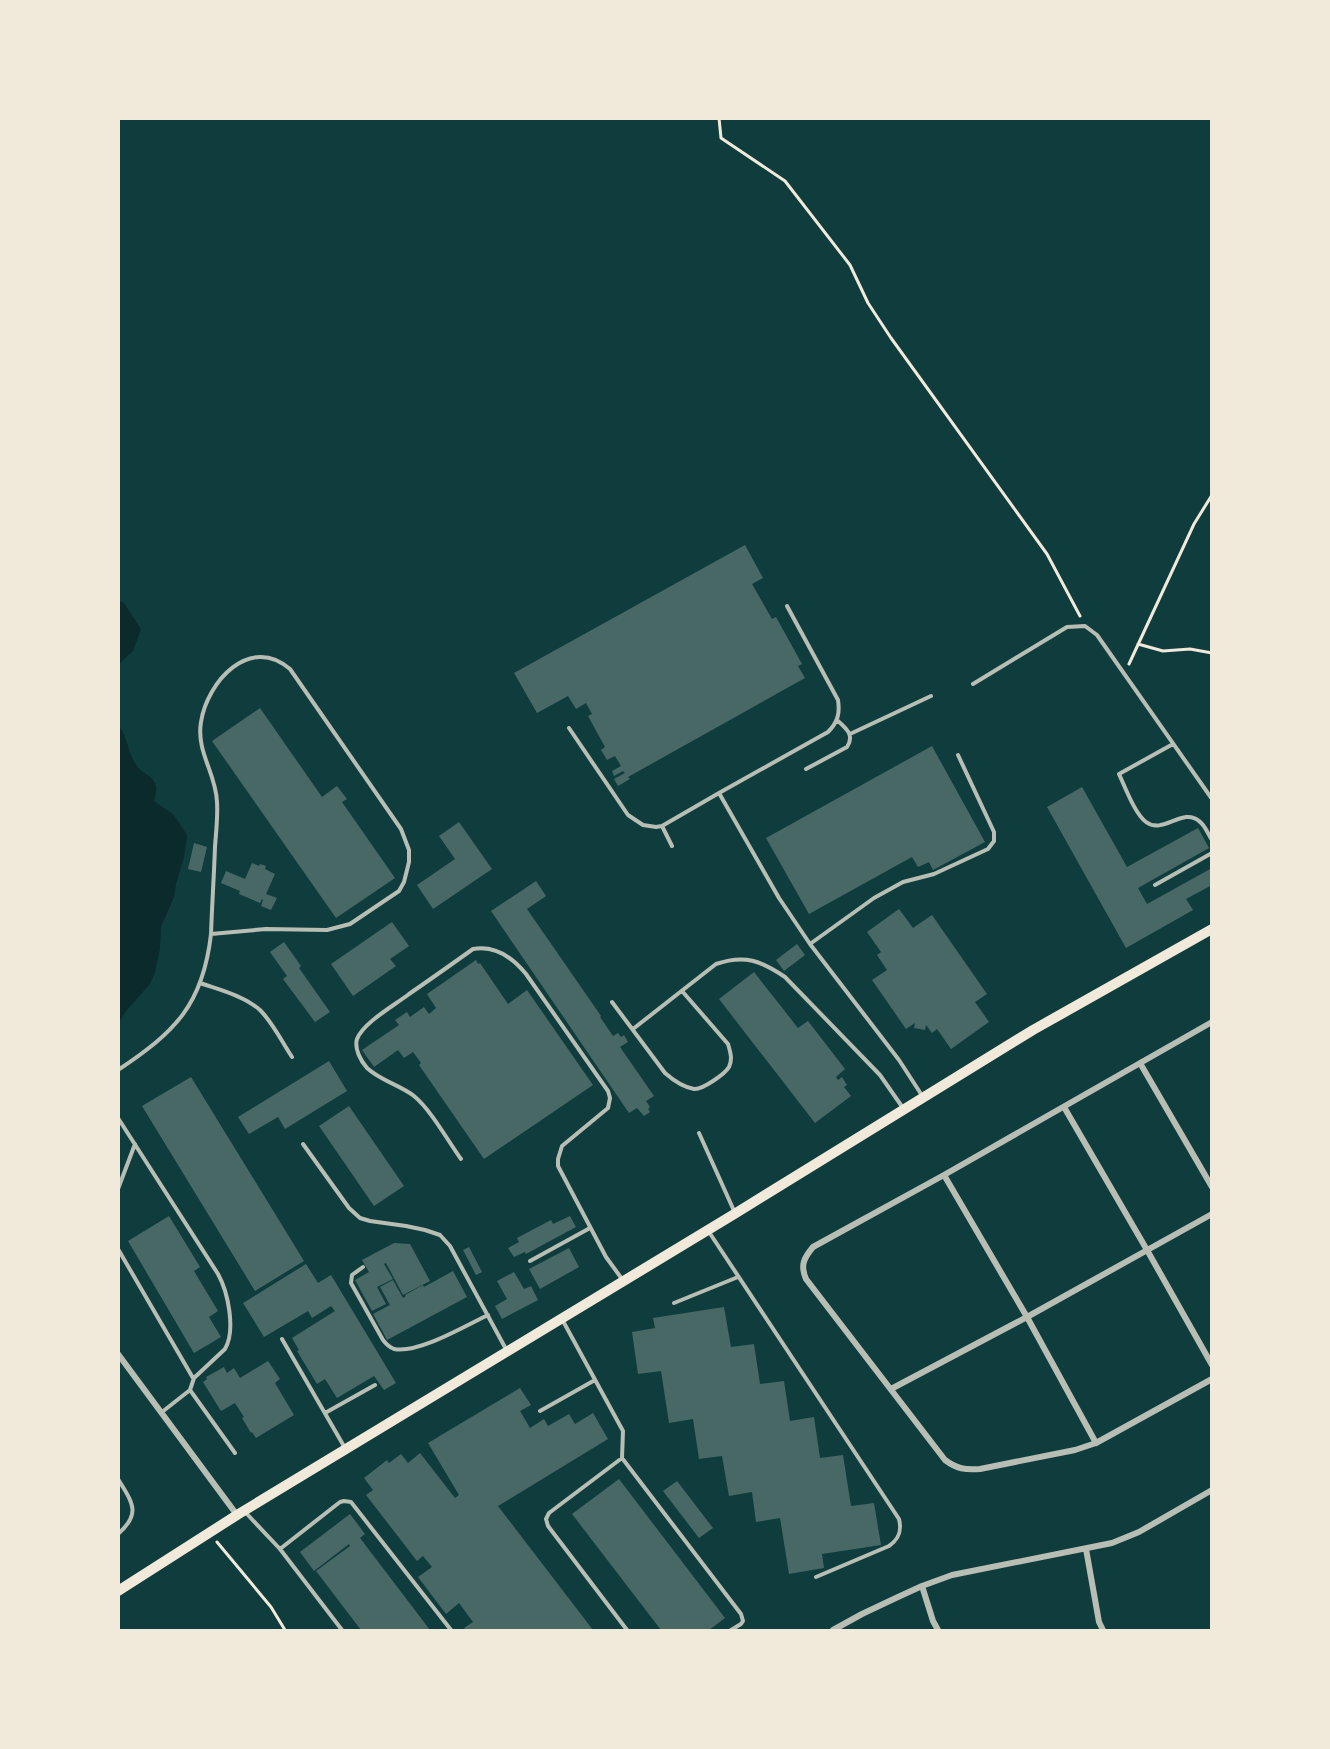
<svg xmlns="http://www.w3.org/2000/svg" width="1330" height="1749" font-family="'Golos Text',sans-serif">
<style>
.water{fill:#0a2a2b}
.building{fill:#486865}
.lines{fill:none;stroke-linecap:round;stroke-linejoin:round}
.path{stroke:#f1e9da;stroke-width:3}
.service{stroke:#b8beb3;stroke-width:4}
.minor{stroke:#b8beb3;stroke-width:6}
.secondary{stroke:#f1e9da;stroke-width:10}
</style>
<rect width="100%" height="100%" fill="#0f3d3e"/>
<path class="water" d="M119 601 124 603 141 629 133 651 119 664Z
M119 726C129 740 127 752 137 766 142 774 154 775 156 787 157 791 155 797 154 801L174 815 187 835 184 857 176 884 174 897 161 927 160 949 155 972 150 984 126 1011 119 1022Z"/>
<path class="building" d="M745 545 763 578 752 584 772 619 776 617 802 664 798 666 805 678 628 777 630 779 618 786 614 779 625 773 623 771 614 776 612 771 621 766 615 756 607 760 601 750 605 747 588 716 592 714 586 703 576 709 568 696 537 713 514 673Z
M260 708 322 797 337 786 347 799 342 802 395 878 336 918 212 741Z
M932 746 985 842 933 870 929 862 918 867 912 857 809 914 766 838Z
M1082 787 1127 867 1198 828 1209 848 1138 888 1147 904 1212 868V885L1186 899 1193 910 1126 948 1047 807Z
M459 822 492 869 433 909 417 885 455 859 439 836Z
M194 843 207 847 201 872 188 869Z
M252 863 259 866 260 864 266 866 265 869 275 874 266 894 277 898 271 910 261 906 263 900 262 899 260 903 239 894 240 891 221 883 226 871 245 879Z
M536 881 546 896 527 909 601 1016 600 1017 613 1036 618 1033 621 1037 624 1035 628 1042 620 1047 654 1096 646 1101 650 1107 648 1109 650 1112 644 1116 637 1108 629 1113 491 911Z
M899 909 913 928 932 915 987 994 975 1002 989 1022 951 1049 937 1029 932 1033 926 1025 925 1030 914 1028 915 1023 906 1029 872 980 887 970 877 955 881 952 867 932Z
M392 922 409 946 390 959 396 966 353 996 331 964Z
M284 942 301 966 299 968 330 1012 315 1022 283 979 287 976 270 952Z
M797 944 805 955 784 971 776 960Z
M476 960 478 964 480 963 508 1004 527 990 593 1085 484 1159 419 1065 421 1063 413 1052 404 1058 398 1050 374 1067 362 1050 399 1025 395 1020 407 1012 410 1017 424 1007 429 1014 436 1008 427 994Z
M754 972 798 1028 808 1021 845 1069 836 1077 838 1080 842 1077 847 1085 844 1087 851 1096 815 1123 719 999Z
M329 1061 347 1091 285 1129 278 1117 249 1134 238 1117Z
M191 1077 304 1261 255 1291 142 1106Z
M349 1106 404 1186 374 1206 319 1126Z
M169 1216 200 1267 194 1271 218 1311 209 1317 221 1337 194 1353 128 1241Z
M570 1216 576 1227 526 1254 525 1252 514 1257 508 1248 519 1242 517 1238 551 1220 553 1224Z
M394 1243 410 1244 430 1281 403 1295 386 1263 384 1264 393 1279 377 1287 386 1304 372 1311 355 1280 369 1272 362 1260Z
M469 1247 482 1272 476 1275 463 1250Z
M569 1248 579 1267 540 1289 529 1269Z
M306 1264 318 1283 331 1275 396 1383 384 1390 374 1376 337 1398 325 1379 317 1384 297 1351 299 1350 292 1338 335 1311 331 1306 312 1318 308 1311 264 1337 243 1303Z
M453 1271 467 1297 387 1340 373 1314 390 1305 380 1287 393 1280 403 1298 406 1296 405 1295 423 1285 424 1287Z
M514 1272 524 1289 531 1286 538 1300 502 1319 495 1306 507 1299 497 1281Z
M724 1307 731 1347 754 1344 760 1384 784 1381 790 1421 814 1417 820 1458 843 1455 851 1506 874 1503 881 1545 822 1554 824 1568 789 1574 780 1518 756 1522 752 1492 729 1496 722 1456 699 1459 693 1419 669 1423 661 1371 638 1374 632 1332 655 1328 653 1318Z
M268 1361 280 1379 275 1383 294 1415 256 1438 252 1432 251 1433 242 1418 244 1417 235 1403 221 1411 203 1382 207 1379 206 1377 224 1367 227 1373 234 1368 240 1378Z
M520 1388 531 1405 520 1411 530 1428 544 1419 548 1426 569 1414 575 1424 593 1413 608 1439 498 1506 593 1630H466L464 1628 473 1622 459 1603 446 1614 418 1577 432 1567 423 1556 417 1561 366 1495 373 1490 364 1478 387 1460 389 1463 401 1454 408 1463 420 1453 455 1498 459 1495 428 1443Z
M619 1479 725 1618 709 1630H661L572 1514Z
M677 1481 713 1528 699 1538 663 1491Z
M350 1514 365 1534 360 1538 430 1630H361L316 1571 350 1546 349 1544 314 1571 300 1552Z"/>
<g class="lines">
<path class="path" d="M719 118 721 138 785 181 850 265 868 303 891 338 1047 554 1080 616
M1138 644 1163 651 1190 649 1212 653
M1129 664 1194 524 1212 495
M217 1542 271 1607 285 1630"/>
<path class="service" d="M973 684 1067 627 1085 626 1097 635 1212 799
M569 728 628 815 643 825 656 827 662 826 719 793 779 898 810 944 899 1060 923 1097
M850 734 931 696
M1173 744 1119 774C1125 787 1135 814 1146 822 1163 835 1183 807 1199 821 1205 825 1208 834 1212 840
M806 769 847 747C855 735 846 728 837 720
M719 793 828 732C838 722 840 713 838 700L787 606
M662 826 672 846
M1155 885 1212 853
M810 944 874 898 903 882 934 874 988 849 994 841V832L958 755
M200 983C220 990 244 996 260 1010 273 1023 282 1042 292 1057
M612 1002 665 1073C674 1081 683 1087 694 1089 702 1090 725 1074 729 1067 733 1059 730 1051 728 1044L682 991
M633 1029 716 964C745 954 761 961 785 977L880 1075 903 1108
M118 1070C175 1032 203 1005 211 934 212 905 214 876 215 847 216 832 218 817 217 802 216 773 196 752 201 722 207 682 250 634 290 669L401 829 409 850V862L404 882 399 891 350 924 327 930 266 929 211 934
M118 1118 218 1274C228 1292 236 1330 225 1349L194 1378 190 1390 162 1412
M699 1133 735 1213
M303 1144 349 1208 360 1218 370 1221 406 1226 425 1230 440 1235 450 1246 507 1351
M461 1159C448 1141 431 1110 414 1096 400 1085 381 1081 367 1068 361 1061 354 1049 357 1039 364 1022 395 1005 409 994 431 979 452 964 473 949 495 945 513 958 526 974L608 1091 610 1098 608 1108 562 1146 558 1159V1166L606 1257 622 1279
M118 1189 135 1144
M709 1232 899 1519C902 1531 899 1539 889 1546L816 1577
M118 1249 193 1378
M530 1261 590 1228
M363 1267 352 1275 351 1283 383 1340C386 1344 389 1347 394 1349 418 1354 465 1326 488 1315
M674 1303 738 1277
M563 1321 623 1431 622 1458
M282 1339 345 1448
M190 1390 235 1453
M540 1411 595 1380
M325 1413 375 1385
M118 1479C132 1502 142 1513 118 1534
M246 1513 280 1549 342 1630
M280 1549 340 1502 344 1501 351 1502 451 1630
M627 1630 548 1526 546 1519 549 1513 622 1458 741 1614 743 1621 741 1624 731 1630"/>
<path class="minor" d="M1212 1022 944 1175 813 1247C804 1258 800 1265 806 1279L945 1460C957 1469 965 1470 980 1469L1075 1450 1096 1443 1212 1379
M1140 1063 1212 1187
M1064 1107 1147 1250 1212 1365
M944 1175 1027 1317 1096 1443
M118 1354 237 1515
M891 1389 1027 1317 1212 1214
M1086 1549 1099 1622 1103 1630
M922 1586 933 1621 938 1630
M833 1630 862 1614 898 1597 922 1586 952 1575 1112 1543 1139 1532 1212 1490"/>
<path class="secondary" d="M118 1591 237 1515 736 1213 1033 1030 1212 929"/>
</g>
<rect width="1330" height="1749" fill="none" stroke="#f1e9da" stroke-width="240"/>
</svg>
